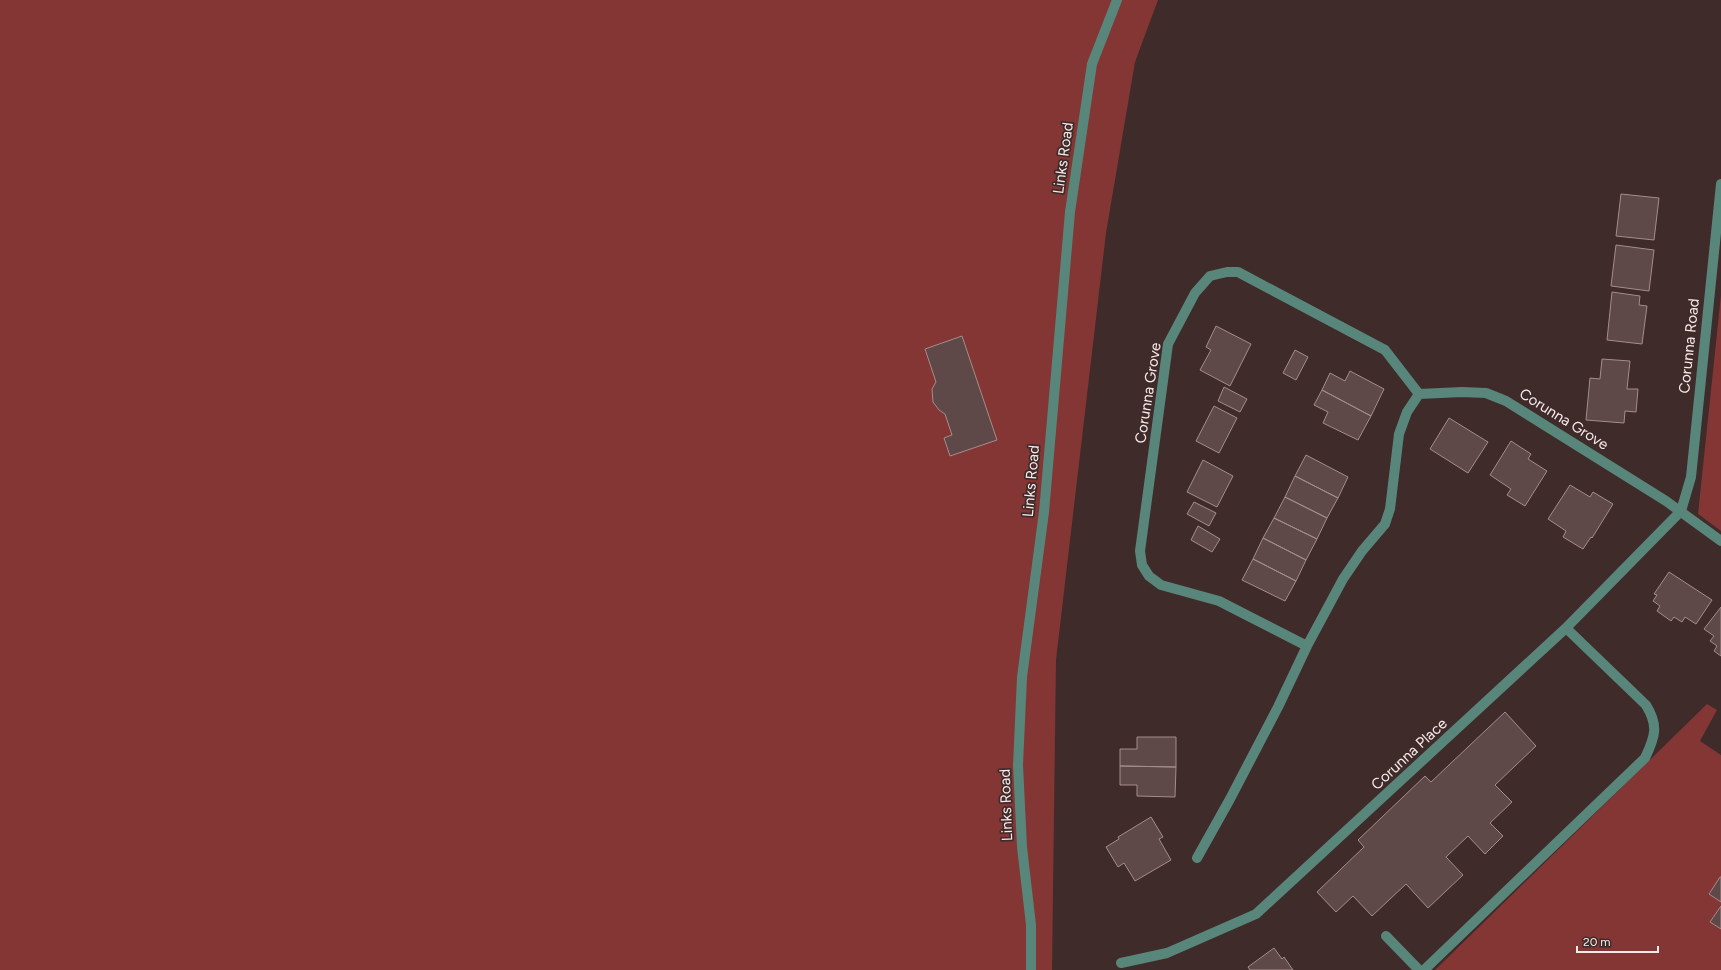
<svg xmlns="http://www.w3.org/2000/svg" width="1721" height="970" font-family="Figtree,sans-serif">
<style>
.green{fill:#833634}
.building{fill:#5e4948;stroke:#a58d8b}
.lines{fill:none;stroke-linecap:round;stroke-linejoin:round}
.minor{stroke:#59867a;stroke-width:10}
.labels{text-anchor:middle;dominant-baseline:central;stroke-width:3.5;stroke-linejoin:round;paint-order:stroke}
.street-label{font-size:15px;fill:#f8eae9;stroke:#3e2b2a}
</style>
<rect width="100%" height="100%" fill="#3e2b2a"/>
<path class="green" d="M0 0H1158L1135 62 1106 233 1056 660 1052 970H0Z
M1721 295V531L1698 514Z
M1707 704 1717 710 1700 741 1721 755V877L1709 894 1721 902V906L1710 922 1721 929V970H1435Z"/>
<path class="building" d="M1621 194 1659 198 1654 240 1616 236Z
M1616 245 1654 250 1649 291 1611 286Z
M1612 292 1640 296 1639 305 1647 306 1642 344 1607 340Z
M1216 326 1251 344 1230 386 1200 370 1211 350 1206 347Z
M962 336 997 440 950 456 944 438 952 435 945 414 939 410 933 402 932 389 936 382 925 349Z
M1295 350 1308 357 1296 380 1283 373Z
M1602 359 1630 361 1627 389H1638L1636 412 1625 411 1624 423 1586 420 1590 378 1600 379Z
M1350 371 1384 389 1371 416 1322 390 1330 373 1345 381Z
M1224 387 1247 399 1240 412 1218 401Z
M1322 390 1371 416 1358 440 1323 423 1328 412 1314 405Z
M1214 406 1237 418 1219 453 1196 441Z
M1449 418 1488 442 1468 473 1430 449Z
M1511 441 1531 454 1528 459 1547 471 1525 506 1507 495 1511 489 1490 475Z
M1306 455 1348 477 1338 498 1295 476Z
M1203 460 1233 476 1217 507 1187 492Z
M1295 476 1338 498 1327 518 1285 497Z
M1570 485 1590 497 1593 492 1613 504 1592 538 1591 537 1583 549 1563 537 1566 531 1548 519Z
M1285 497 1327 518 1317 539 1274 518Z
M1194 502 1216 513 1209 526 1187 514Z
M1274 518 1317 539 1306 560 1263 538Z
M1198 526 1220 539 1212 552 1191 540Z
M1263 538 1306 560 1296 581 1253 559Z
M1253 559 1296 581 1285 601 1242 580Z
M1669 572 1712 600 1696 624 1685 617 1682 622 1674 617 1671 621 1657 611 1660 606 1653 601 1657 595 1654 594Z
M1721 607V656L1714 651 1717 646 1710 641 1714 636 1704 629Z
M1505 712 1536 746 1495 785 1512 802 1490 823 1503 836 1485 854 1468 836 1446 857 1463 875 1428 908 1406 884 1372 916 1353 896 1336 912 1317 892 1364 847 1358 840 1425 776 1431 782Z
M1137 737H1176V767L1120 766V749H1137Z
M1120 766 1176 767 1175 797 1137 796V785H1120Z
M1151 817 1163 837 1159 839 1171 860 1135 881 1124 863 1118 867 1106 847 1119 839 1118 837Z
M1720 877H1721V902L1709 894Z
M1721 906V929L1710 922Z
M1274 948 1282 959 1284 957 1293 970H1250L1248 967Z"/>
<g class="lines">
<path class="minor" d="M1307 646 1219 601 1161 585 1149 576 1142 565 1140 551 1168 344 1195 293 1210 276 1227 272H1238L1385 350 1419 394
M1197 858 1230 799 1278 707 1307 646 1343 579 1362 551 1385 524 1390 509 1399 434 1407 412 1419 394 1462 392 1486 393 1506 401 1666 501 1721 541
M1386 936 1419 970
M1121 963 1167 953 1256 914 1566 628 1681 511 1691 477 1721 184
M1031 970V925L1022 847 1018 765 1022 677 1044 512 1070 212 1092 64 1117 0
M1424 970 1645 758C1655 737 1659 726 1646 705L1566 628"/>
</g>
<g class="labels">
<g class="street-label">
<text transform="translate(1063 158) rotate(-82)">Links Road</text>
<text transform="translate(1689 346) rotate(-84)">Corunna Road</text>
<text transform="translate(1148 393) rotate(-81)">Corunna Grove</text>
<text transform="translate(1564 419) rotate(32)">Corunna Grove</text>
<text transform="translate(1031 481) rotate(-85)">Links Road</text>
<text transform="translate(1409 754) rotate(-43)">Corunna Place</text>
<text transform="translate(1006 805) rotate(-92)">Links Road</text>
</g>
</g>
<path d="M1577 946v6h81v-6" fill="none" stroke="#f8eae9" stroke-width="2"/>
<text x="1583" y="946" font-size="12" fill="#f8eae9" stroke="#3e2b2a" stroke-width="3" paint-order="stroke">20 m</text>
</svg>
